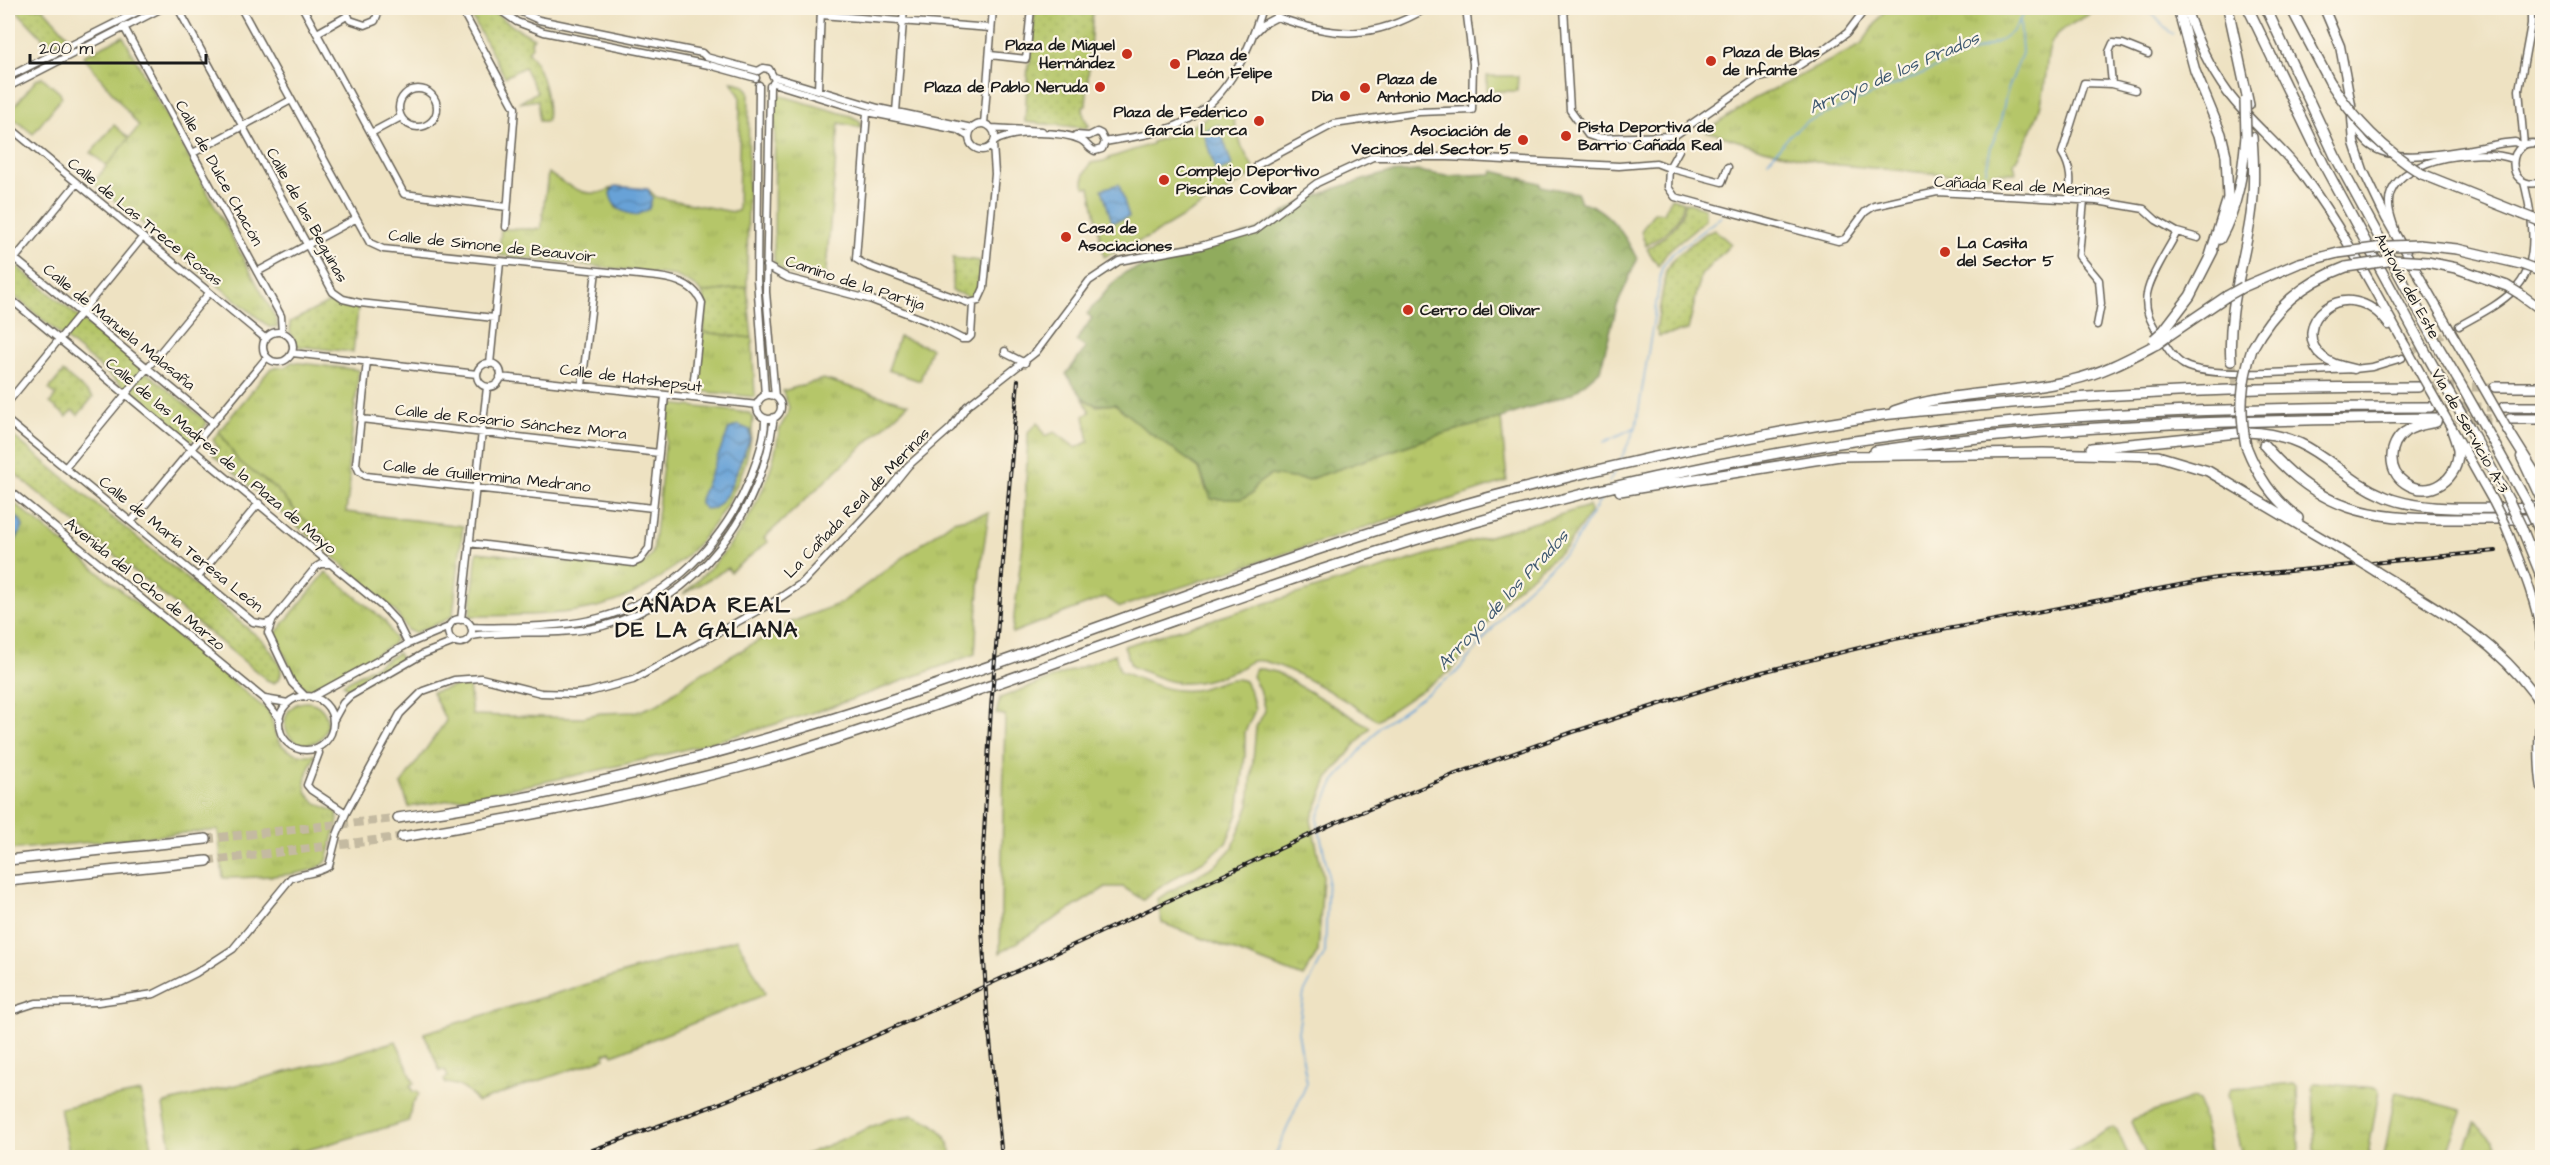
<svg xmlns="http://www.w3.org/2000/svg" width="2550" height="1165" font-family="'Architects Daughter',sans-serif">
<style>
.grass{fill:url(#grass-tufts);stroke:#687142;stroke-width:1.5}
.forest{fill:url(#forest-crowns);stroke:#56643c;stroke-width:1.5}
.park{fill:url(#park-dots);stroke:#687142;stroke-width:1.5}
.pitch{fill:#b5c669;stroke:#687142;stroke-width:1.5}
.water{fill:url(#water-waves);stroke:#425f7a;stroke-width:1.5}
.lines{fill:none;stroke-linecap:round;stroke-linejoin:round}
.stream{stroke:#67a2d7;stroke-width:1.5}
.minor-tunnel{stroke:#c4baa1;stroke-width:6;stroke-dasharray:6 3;stroke-linecap:butt}
.highway-tunnel{stroke:#c4baa1;stroke-width:9;stroke-dasharray:9 4.5;stroke-linecap:butt}
.minor-casing{stroke:#666156;stroke-width:9}
.major-casing{stroke:#666156;stroke-width:11}
.highway-casing{stroke:#666156;stroke-width:12}
.minor{stroke:#fff;stroke-width:6}
.major{stroke:#fff;stroke-width:8}
.highway{stroke:#fff;stroke-width:9}
.rail-casing{stroke:#1c1c1c;stroke-width:4}
.rail{stroke:#fcf5e5;stroke-width:1.5;stroke-dasharray:4.5;stroke-linecap:butt}
.major-bridge-casing{stroke:#666156;stroke-width:11;stroke-linecap:butt}
.highway-bridge-casing{stroke:#666156;stroke-width:12;stroke-linecap:butt}
.major-bridge{stroke:#fff;stroke-width:8}
.highway-bridge{stroke:#fff;stroke-width:9}
.poi-dot{fill:#c8321e;stroke:#fcf5e5;stroke-width:2}
.labels{text-anchor:middle;dominant-baseline:central;stroke-width:4.5;stroke-linejoin:round;paint-order:stroke}
.poi-label{font-size:16px;font-weight:bold;fill:#1c1c1c;stroke:#fcf5e5;text-anchor:start}
.street-label{font-size:16px;fill:#1c1c1c;stroke:#fcf5e5}
.water-label{font-size:18px;font-style:italic;fill:#3e5870;stroke:#fcf5e5}
.district-label{font-size:22px;font-weight:bold;letter-spacing:1.5px;fill:#1c1c1c;stroke:#fcf5e5}
</style>
<defs>
<pattern id="grass-tufts" width="24" height="20" patternUnits="userSpaceOnUse" patternTransform="scale(1.5)"><rect width="24" height="20" fill="#b5c669"/><path d="M3 7l-1-3M5 7V3M7 7l1-3M15 17l-1-3M17 17v-4M19 17l1-3" fill="none" stroke="#9baa5a"/></pattern>
<pattern id="forest-crowns" width="20" height="18" patternUnits="userSpaceOnUse" patternTransform="scale(1.5)"><rect width="20" height="18" fill="#90ab5d"/><path d="M2 6a3 3 0 1 1 6 0M12 15a3 3 0 1 1 6 0" fill="none" stroke="#758a4c"/></pattern>
<pattern id="park-dots" width="8" height="8" patternUnits="userSpaceOnUse" patternTransform="scale(1.5)"><rect width="8" height="8" fill="#b5c669"/><path d="M2 2h.1M6 6h.1" fill="none" stroke="#9baa5a" stroke-width="1.8" stroke-linecap="round"/></pattern>
<pattern id="water-waves" width="16" height="10" patternUnits="userSpaceOnUse" patternTransform="scale(1.5)"><rect width="16" height="10" fill="#67a2d7"/><path d="M0 5q4-4 8 0t8 0" fill="none" stroke="#5483ae"/></pattern>
</defs>
<rect width="100%" height="100%" fill="#fcf5e5"/>
<filter id="ink" filterUnits="userSpaceOnUse"><feTurbulence type="fractalNoise" baseFrequency=".0167" numOctaves="2"/><feDisplacementMap in="SourceGraphic" scale="12" xChannelSelector="R" yChannelSelector="G"/><feConvolveMatrix kernelMatrix="1 2 1 2 8 2 1 2 1" color-interpolation-filters="sRGB"/></filter>
<filter id="wash" filterUnits="userSpaceOnUse"><feTurbulence type="fractalNoise" baseFrequency=".008" numOctaves="4" result="noise"/><feDisplacementMap in="SourceGraphic" scale="24" xChannelSelector="R" yChannelSelector="G"/><feGaussianBlur stdDeviation="1.35" result="paint"/><feColorMatrix in="noise" values="0 0 0 0 0 0 0 0 0 0 0 0 0 0 0 0 0 1.4 0 .05"/><feComposite in="paint" operator="in"/></filter>
<g filter="url(#wash)">
<rect width="100%" height="100%" fill="#eee2c2"/>
<path class="grass" d="M1886 8H2098C2085 20 2058 26 2051 44 2045 59 2047 79 2043 95 2038 120 2027 142 2014 163L2016 173H1989L1986 178 1828 164 1764 149 1706 131 1754 99 1861 45Z
M123 36 276 319 278 327H269L93 183 139 126 83 56Z
M731 81 744 85 749 91 747 287 702 293 695 286 676 276 499 255 501 229H541L548 173C568 185 590 203 613 187L610 193 616 208 628 213 650 192 648 189 656 197 733 212 738 211 740 96Z
M775 94 851 116 860 121 861 128 839 123 825 281C808 278 786 277 774 263Z
M703 332 752 338 755 397 697 391Z
M292 362 359 370 348 468 350 481 346 512 463 526 453 615 444 621 414 633 407 630 395 611 333 556 337 551 325 537 298 514 276 489 238 461 219 431 271 368 285 367Z
M823 379 908 404 764 538 768 542 730 572 728 568 683 594C733 550 769 499 779 432 780 423 789 417 789 408 788 402 784 397 783 391Z
M1083 399 1097 406 1115 404 1142 427 1199 468 1206 490 1255 486 1270 475 1307 480 1435 436 1501 418 1507 481 1120 607 1105 597 1012 633 1024 533 1028 432 1038 422 1045 436 1055 432 1076 448 1089 441 1084 416 1090 412Z
M670 404 750 413 753 418C751 499 679 586 601 606 558 617 514 615 470 616L477 552 632 568C643 566 649 561 653 551Z
M8 498 268 711C272 717 272 722 274 730 279 750 295 756 315 755 313 762 309 767 307 773 299 798 318 805 337 812L338 820 327 861C314 878 246 877 223 878L218 830 8 850V555L23 527 21 521 8 508Z
M1589 506 1590 513 1567 546 1510 594 1453 669 1377 720C1356 707 1275 655 1253 661 1247 662 1242 668 1237 670 1187 689 1179 687 1131 666L1124 646Z
M989 513 980 571 975 654C916 675 858 699 799 717 671 757 541 785 409 807L401 784 446 721 432 692 469 683 472 715 579 718 600 713 637 712 658 704 695 677 789 623 841 603 953 521Z
M326 572 385 621 395 640 392 645 316 689H307L298 682 275 634Z
M1115 654 1120 671C1145 681 1167 693 1194 690 1211 688 1228 674 1245 681L1251 693 1255 710 1245 732V756L1238 814 1226 843 1207 859 1159 887 1143 900 1123 887H1106L1000 953 1005 715 996 714 1000 698Z
M1256 668 1276 672 1370 727 1329 777 1311 820 1323 876 1318 952 1303 977 1162 923 1157 899 1217 864 1233 847 1249 805 1256 727 1265 711 1259 689 1252 676Z
M285 723a21 21 0 1 1 42 0a21 21 0 1 1-42 0Z
M737 939 765 992 764 995 613 1055 611 1051 604 1054 605 1058 477 1102C469 1090 459 1084 445 1083L444 1079 448 1077 445 1070 440 1071 424 1033Z
M396 1041 414 1083 410 1085 413 1092 417 1091 419 1095 411 1106 409 1121 297 1153 296 1149 288 1151V1155L279 1157H173L163 1106 165 1103 318 1064Z
M2294 1083 2297 1086 2299 1150 2296 1153 2242 1157 2227 1095 2231 1089Z
M2315 1083 2377 1088 2379 1091 2368 1155 2365 1157 2317 1153 2315 1150 2313 1085Z
M141 1092 154 1157H70L60 1108Z
M2397 1092 2461 1110 2462 1113 2445 1157H2384L2395 1094Z
M2193 1098 2199 1101 2211 1157H2147L2131 1122 2133 1119Z
M912 1115C934 1121 949 1134 952 1157H800L890 1119Z
M2475 1123 2493 1140 2502 1157H2462Z
M2113 1127 2117 1130 2129 1157H2061Z"/>
<path class="forest" d="M1417 171 1446 176 1492 174 1493 171 1540 183V186L1577 193 1581 202C1607 207 1626 236 1637 259L1617 306 1600 370 1573 393 1501 418 1435 436 1307 480 1270 475 1255 486 1252 494 1241 499H1211L1199 468 1142 427 1115 404C1085 408 1082 397 1066 374L1086 348 1076 341 1092 318 1087 314 1114 282 1126 272 1256 231 1295 206 1333 189 1387 173Z"/>
<path class="park" d="M14 8H43L68 36 50 46Z
M467 8H489L514 27 534 38 531 42 532 46 528 52C542 67 550 101 547 121H539L538 100 519 103 537 92 524 67 505 77Z
M1035 8H1093L1086 106 1083 107 1084 117 1089 126 1085 128 1025 122 1028 64H1030Z
M1671 198 1684 202C1677 227 1667 232 1646 246L1641 231 1654 212 1664 213Z
M1686 202 1705 208V220L1669 250 1658 266 1647 249C1668 234 1679 228 1686 202Z
M1715 230 1731 244 1701 275 1688 330 1659 336 1656 330 1666 271 1675 257 1704 234Z
M953 258 980 261 978 290 970 297 952 291Z
M8 259 206 421V425L193 441H189L8 291Z
M747 287 752 338 703 332 706 307 702 293Z
M332 301 358 309 353 352 297 346 290 332V322Z
M63 372 93 397 78 415 72 410 67 417 50 403 56 395 49 389Z
M219 431 238 461 276 489 298 514 325 537 337 551 333 556 213 455 218 448 213 440Z
M8 432 263 641C271 651 292 673 274 683L267 680 8 468Z
M398 653 402 661 349 690 343 684Z"/>
<path class="pitch" d="M1487 76H1518L1517 91H1487Z
M42 77 60 93 62 97 33 134 8 114 36 80Z
M1217 108 1221 115 1231 112 1242 147 1256 173 1149 237 1104 257 1090 187H1084V174L1091 163 1109 160V158L1152 144V142C1176 135 1198 126 1217 108Z
M114 125 129 138 107 166 91 153Z
M899 337 931 348 920 381 888 370Z"/>
<path class="water" d="M1219 125 1232 166 1216 172 1203 131Z
M1119 184 1129 217 1112 222 1102 189Z
M615 186 648 189 652 198 649 209 637 215C623 213 612 208 610 193Z
M738 425 750 430V439L728 493 715 508 705 509 700 504V499L729 429Z
M8 508 21 521 23 527 8 555Z"/>
<g class="lines">
<path class="stream" d="M2146 8 2173 35
M1768 161 1791 134 1807 122 1999 41 2013 31 2027 8
M1986 171 1991 146 1999 128 2006 95 2022 53 2020 19
M1604 442 1636 427
M1620 461 1636 427 1662 267 1673 253 1722 216
M1609 482 1615 471
M1274 1158 1307 1083 1298 1032 1304 993 1325 953 1328 872 1317 819 1334 782 1381 726 1457 672 1520 595 1572 547 1605 492"/>
</g>
</g>
<g filter="url(#ink)">
<g class="lines">
<path class="minor-tunnel" d="M2407 355 2454 329"/>
<path class="highway-tunnel" d="M2231 361C2237 392 2248 418 2264 445
M2418 387H2495
M2432 407H2499
M2441 418 2508 419
M206 839 398 818
M207 861 402 837"/>
<defs>
<path id="minor" d="M178 8 333 292 343 299 360 303 494 318
M241 8 370 243 383 249 658 277C676 279 695 285 702 303L692 398
M303 8 404 194 507 207
M345 8 350 20 365 25 375 21 380 8
M461 8 515 108 506 227
M497 8 517 22 544 32 709 65 756 78
M512 8 539 20 702 53 706 57 758 71
M1277 8V17
M1564 8 1570 110 1588 135 1597 138 1674 136 1756 79 1792 70 1829 46 1847 33 1866 8
M821 15 991 28
M1277 17C1335 38 1373 40 1427 8
M124 27 281 316 282 333
M317 33 347 16
M1254 33 1262 25 1277 17
M990 55 1026 59 1031 8
M758 71 763 68 769 69 774 78
M8 77 145 8
M774 77 878 108 972 128
M773 83 867 112 958 130 969 137
M2112 84 2109 52 2113 43 2123 44 2148 54
M759 85 757 279 765 396
M770 86 766 292 775 397
M8 87 162 8
M399 108a19 19 0 1 1 38 0a19 19 0 1 1-38 0Z
M818 90 821 8
M867 112 856 259 866 265 969 303 978 301 984 288 995 174 993 144
M896 112 904 8
M2355 118C2358 129 2361 139 2371 146 2398 167 2472 148 2505 143L2515 142 2523 146
M969 137a13 13 0 1 1 26 0a13 13 0 1 1-26 0Z
M984 124 993 8
M8 126 266 339
M992 128 1042 131
M371 133 401 117
M1076 135 1089 136 1097 132 1101 134 1105 142
M8 140 14 132
M994 142C1012 130 1061 131 1081 140 1087 143 1089 149 1095 151L1102 149 1105 142
M1105 142C1130 137 1155 135 1178 125 1226 103 1248 55 1262 8
M2524 145 2519 90 2531 24V15
M2542 145C2505 132 2503 194 2542 182
M1679 150 1669 168 1722 182 1728 167
M193 153 291 100
M1257 165 1334 124 1419 112 1472 110 1473 64 1466 8
M2069 199C2071 182 2072 169 2062 153L2084 83 2112 84 2135 90
M2084 200 2079 256 2099 280 2101 304 2097 325
M2395 229C2391 217 2386 204 2391 192 2405 157 2482 147 2513 159
M2177 232C2168 250 2150 276 2147 294 2144 309 2150 321 2158 333 2165 344 2172 358 2184 365 2210 380 2319 370 2354 369L2372 367 2402 358
M8 253 213 422
M766 266 788 278 872 300 927 321 962 339H968L971 336 973 304
M8 267 76 184
M257 272 355 219
M8 297 384 608 397 622 408 644
M2459 326C2478 315 2499 305 2514 290 2542 264 2532 214 2524 182
M263 347a15 15 0 1 1 30 0a15 15 0 1 1-30 0Z
M1005 351V353L1025 363
M292 353 477 374
M367 361 356 464 359 471 366 476 653 508
M477 375a12 12 0 1 1 24 0a12 12 0 1 1-24 0Z
M490 364 500 262
M500 377 758 405
M582 385 596 271
M757 407a12 12 0 1 1 24 0a12 12 0 1 1-24 0Z
M8 402 142 238
M361 419 659 453
M8 421 253 622 265 624 272 621
M65 468 209 293
M8 489 264 699 280 719
M131 522 267 357
M469 543 633 563 640 560 649 548 665 396
M198 577 259 503
M448 631a12 12 0 1 1 24 0a12 12 0 1 1-24 0Z
M461 620 487 387
M471 627C486 628 502 627 517 627 544 626 572 625 599 618 661 602 713 553 742 496 752 476 766 440 765 418
M471 636C515 629 559 637 603 626 698 600 762 513 774 417
M279 723a27 27 0 1 1 54 0a27 27 0 1 1-54 0Z
M306 697 292 683 268 633 272 621 316 567 321 564H330
M312 697 408 644 449 627
M265 699 288 703
M333 721 343 703 350 696 423 654 454 642
M317 748 319 753 307 785 311 790 346 813
M8 1012 36 1003 98 1002 154 994 196 973 233 949 291 878C304 873 317 874 329 866L337 835 346 813 400 714 423 691 454 680 481 678 541 693 574 694 589 692 633 680 775 601 802 583 878 503 908 466 951 428 967 406 1036 352 1089 281 1119 261 1201 246 1255 230 1317 183 1373 157H1448L1619 166 1656 163 1669 168 1668 187 1675 197 1838 241 1845 239 1865 212 1874 206 1937 192 2097 201 2144 209 2156 220 2177 232 2198 238"/>
<path id="major" d="M2186 8C2196 39 2209 67 2228 93 2251 124 2283 147 2305 178 2344 231 2374 290 2406 347
M2324 8 2340 46 2351 105 2354 143 2363 170 2386 218 2447 325
M2454 337 2478 378
M2413 360 2423 378
M2354 369C2343 366 2332 365 2323 357 2286 326 2346 268 2389 325
M2453 430 2493 501
M2521 457 2542 502
M2505 525C2518 558 2537 601 2541 636 2546 686 2534 738 2542 788"/>
<path id="highway" d="M2178 8 2195 71 2221 134 2226 155 2228 198 2210 256
M2228 8 2249 105
M2248 8 2324 165 2419 340
M2266 8 2335 156 2431 333
M2291 8 2330 82
M2422 174 2522 214
M2220 239C2238 206 2243 173 2246 136
M2419 245 2457 249 2521 264
M2427 262 2456 268 2507 286
M2243 287 2299 263 2338 253
M2520 294 2542 310
M2164 330 2190 296 2213 251
M2168 336 2227 296
M2438 346 2457 378
M2252 349C2274 308 2302 283 2346 267
M2426 353 2440 378
M2231 361C2227 311 2244 264 2251 215 2255 189 2254 163 2252 137
M2495 387H2542
M2504 407H2542
M1894 411C1952 390 2014 395 2072 380 2103 373 2130 358 2157 344
M2510 419H2542
M2436 422C2426 424 2414 425 2405 432 2388 444 2387 471 2405 483 2430 500 2460 479 2458 450 2457 443 2453 434 2451 427
M2469 427 2509 501
M2485 427 2526 501
M2506 427 2534 472 2542 480
M2264 445C2320 511 2368 519 2451 519 2481 519 2512 519 2542 519
M2246 446C2258 476 2272 498 2298 518
M2091 448 2247 432C2319 434 2330 474 2386 497 2428 514 2497 507 2542 507
M1875 451C2061 423 2250 420 2438 418
M1620 491 1840 456 2043 453 2158 456 2208 471 2350 555
M2537 525 2542 538
M2521 526 2542 578
M2377 572C2437 609 2491 636 2535 695
M398 818C442 811 487 805 532 796 613 780 695 759 775 736 1002 670 1220 575 1447 509 1588 469 1732 438 1876 416 1913 411 1952 409 1990 405 2132 391 2275 387 2418 387
M402 837C530 816 657 792 781 756 865 731 947 701 1029 672 1177 619 1325 565 1476 522 1671 467 1872 431 2074 417 2192 409 2311 407 2430 407
M8 860 206 839
M8 881 207 861"/>
</defs>
<use href="#minor" class="minor-casing"/>
<use href="#major" class="major-casing"/>
<use href="#highway" class="highway-casing"/>
<use href="#minor" class="minor"/>
<use href="#major" class="major"/>
<use href="#highway" class="highway"/>
<defs>
<path id="rail" d="M571 1158 718 1104 799 1070 953 1001 1335 823 1453 775 1573 732 1750 675 1895 639 2216 578 2496 551
M1002 1158 987 1011 982 927V869L991 708 1018 380"/>
</defs>
<use href="#rail" class="rail-casing"/>
<use href="#rail" class="rail"/>
<defs>
<path id="major-bridge" d="M2447 325 2454 337
M2406 347 2413 360
M2423 378 2451 427
M2478 378 2506 427
M2493 501 2505 525"/>
<path id="highway-bridge" d="M2330 82C2355 121 2383 149 2422 174
M2245 101 2246 136
M2522 214 2542 222
M2338 253 2391 246 2419 245
M2521 264 2537 270
M2346 267 2394 260 2427 262
M2507 286 2520 294
M2227 296 2243 287
M2431 333 2438 346
M2154 339 2164 330
M2419 340 2426 353
M2157 344 2168 336
M2440 378 2469 427
M2457 378 2485 427
M2246 446C2239 411 2241 383 2252 349
M2509 501 2521 526
M2526 501 2537 525
M2350 555 2377 572
M2535 695 2542 709"/>
</defs>
<use href="#major-bridge" class="major-bridge-casing"/>
<use href="#highway-bridge" class="highway-bridge-casing"/>
<use href="#major-bridge" class="major-bridge"/>
<use href="#highway-bridge" class="highway-bridge"/>
</g>
</g>
<g class="poi-dot">
<circle cx="1127" cy="54" r="6"/>
<circle cx="1711" cy="61" r="6"/>
<circle cx="1175" cy="64" r="6"/>
<circle cx="1100" cy="87" r="6"/>
<circle cx="1365" cy="88" r="6"/>
<circle cx="1345" cy="96" r="6"/>
<circle cx="1259" cy="121" r="6"/>
<circle cx="1566" cy="136" r="6"/>
<circle cx="1523" cy="140" r="6"/>
<circle cx="1164" cy="180" r="6"/>
<circle cx="1066" cy="237" r="6"/>
<circle cx="1945" cy="252" r="6"/>
<circle cx="1408" cy="310" r="6"/>
</g>
<g class="labels">
<g class="poi-label">
<text x="1115" y="45" text-anchor="end">Plaza de Miguel<tspan x="1115" dy="18">Hernández</tspan></text>
<text x="1723" y="52">Plaza de Blas<tspan x="1723" dy="18">de Infante</tspan></text>
<text x="1187" y="55">Plaza de<tspan x="1187" dy="18">León Felipe</tspan></text>
<text x="1377" y="79">Plaza de<tspan x="1377" dy="18">Antonio Machado</tspan></text>
<text x="1088" y="87" text-anchor="end">Plaza de Pablo Neruda</text>
<text x="1333" y="96" text-anchor="end">Dia</text>
<text x="1247" y="112" text-anchor="end">Plaza de Federico<tspan x="1247" dy="18">García Lorca</tspan></text>
<text x="1578" y="127">Pista Deportiva de<tspan x="1578" dy="18">Barrio Cañada Real</tspan></text>
<text x="1511" y="131" text-anchor="end">Asociación de<tspan x="1511" dy="18">Vecinos del Sector 5</tspan></text>
<text x="1176" y="171">Complejo Deportivo<tspan x="1176" dy="18">Piscinas Covibar</tspan></text>
<text x="1078" y="228">Casa de<tspan x="1078" dy="18">Asociaciones</tspan></text>
<text x="1957" y="243">La Casita<tspan x="1957" dy="18">del Sector 5</tspan></text>
<text x="1420" y="310">Cerro del Olivar</text>
</g>
<g class="street-label">
<text transform="translate(219 173) rotate(61)">Calle de Dulce Chacón</text>
<text transform="translate(2022 186) rotate(3)">Cañada Real de Merinas</text>
<text transform="translate(307 215) rotate(61)">Calle de las Beguinas</text>
<text transform="translate(145 222) rotate(39)">Calle de Las Trece Rosas</text>
<text transform="translate(492 246) rotate(6)">Calle de Simone de Beauvoir</text>
<text transform="translate(855 283) rotate(18)">Camino de la Partija</text>
<text transform="translate(2407 286) rotate(61)">Autovía del Este</text>
<text transform="translate(119 327) rotate(39)">Calle de Manuela Malasaña</text>
<text transform="translate(631 378) rotate(7)">Calle de Hatshepsut</text>
<text transform="translate(511 422) rotate(6)">Calle de Rosario Sánchez Mora</text>
<text transform="translate(2470 431) rotate(60)">Vía de Servicio A-3</text>
<text transform="translate(221 456) rotate(40)">Calle de las Madres de la Plaza de Mayo</text>
<text transform="translate(487 476) rotate(6)">Calle de Guillermina Medrano</text>
<text transform="translate(857 503) rotate(-46)">La Cañada Real de Merinas</text>
<text transform="translate(181 544) rotate(39)">Calle de María Teresa León</text>
<text transform="translate(145 584) rotate(39)">Avenida del Ocho de Marzo</text>
</g>
<g class="water-label">
<text transform="translate(1894 73) rotate(-23)">Arroyo de los Prados</text>
<text transform="translate(1503 600) rotate(-47)">Arroyo de los Prados</text>
</g>
<g class="district-label">
<text x="707" y="605">CAÑADA REAL<tspan x="707" dy="25">DE LA GALIANA</tspan></text>
</g>
</g>
<rect width="2550" height="1165" fill="none" stroke="#fcf5e5" stroke-width="30"/>
<path d="M30 54v9h176v-9" fill="none" stroke="#1c1c1c" stroke-width="3"/>
<text x="39" y="54" font-size="18" fill="#1c1c1c" stroke="#fcf5e5" stroke-width="4.5" paint-order="stroke">200 m</text>
</svg>
